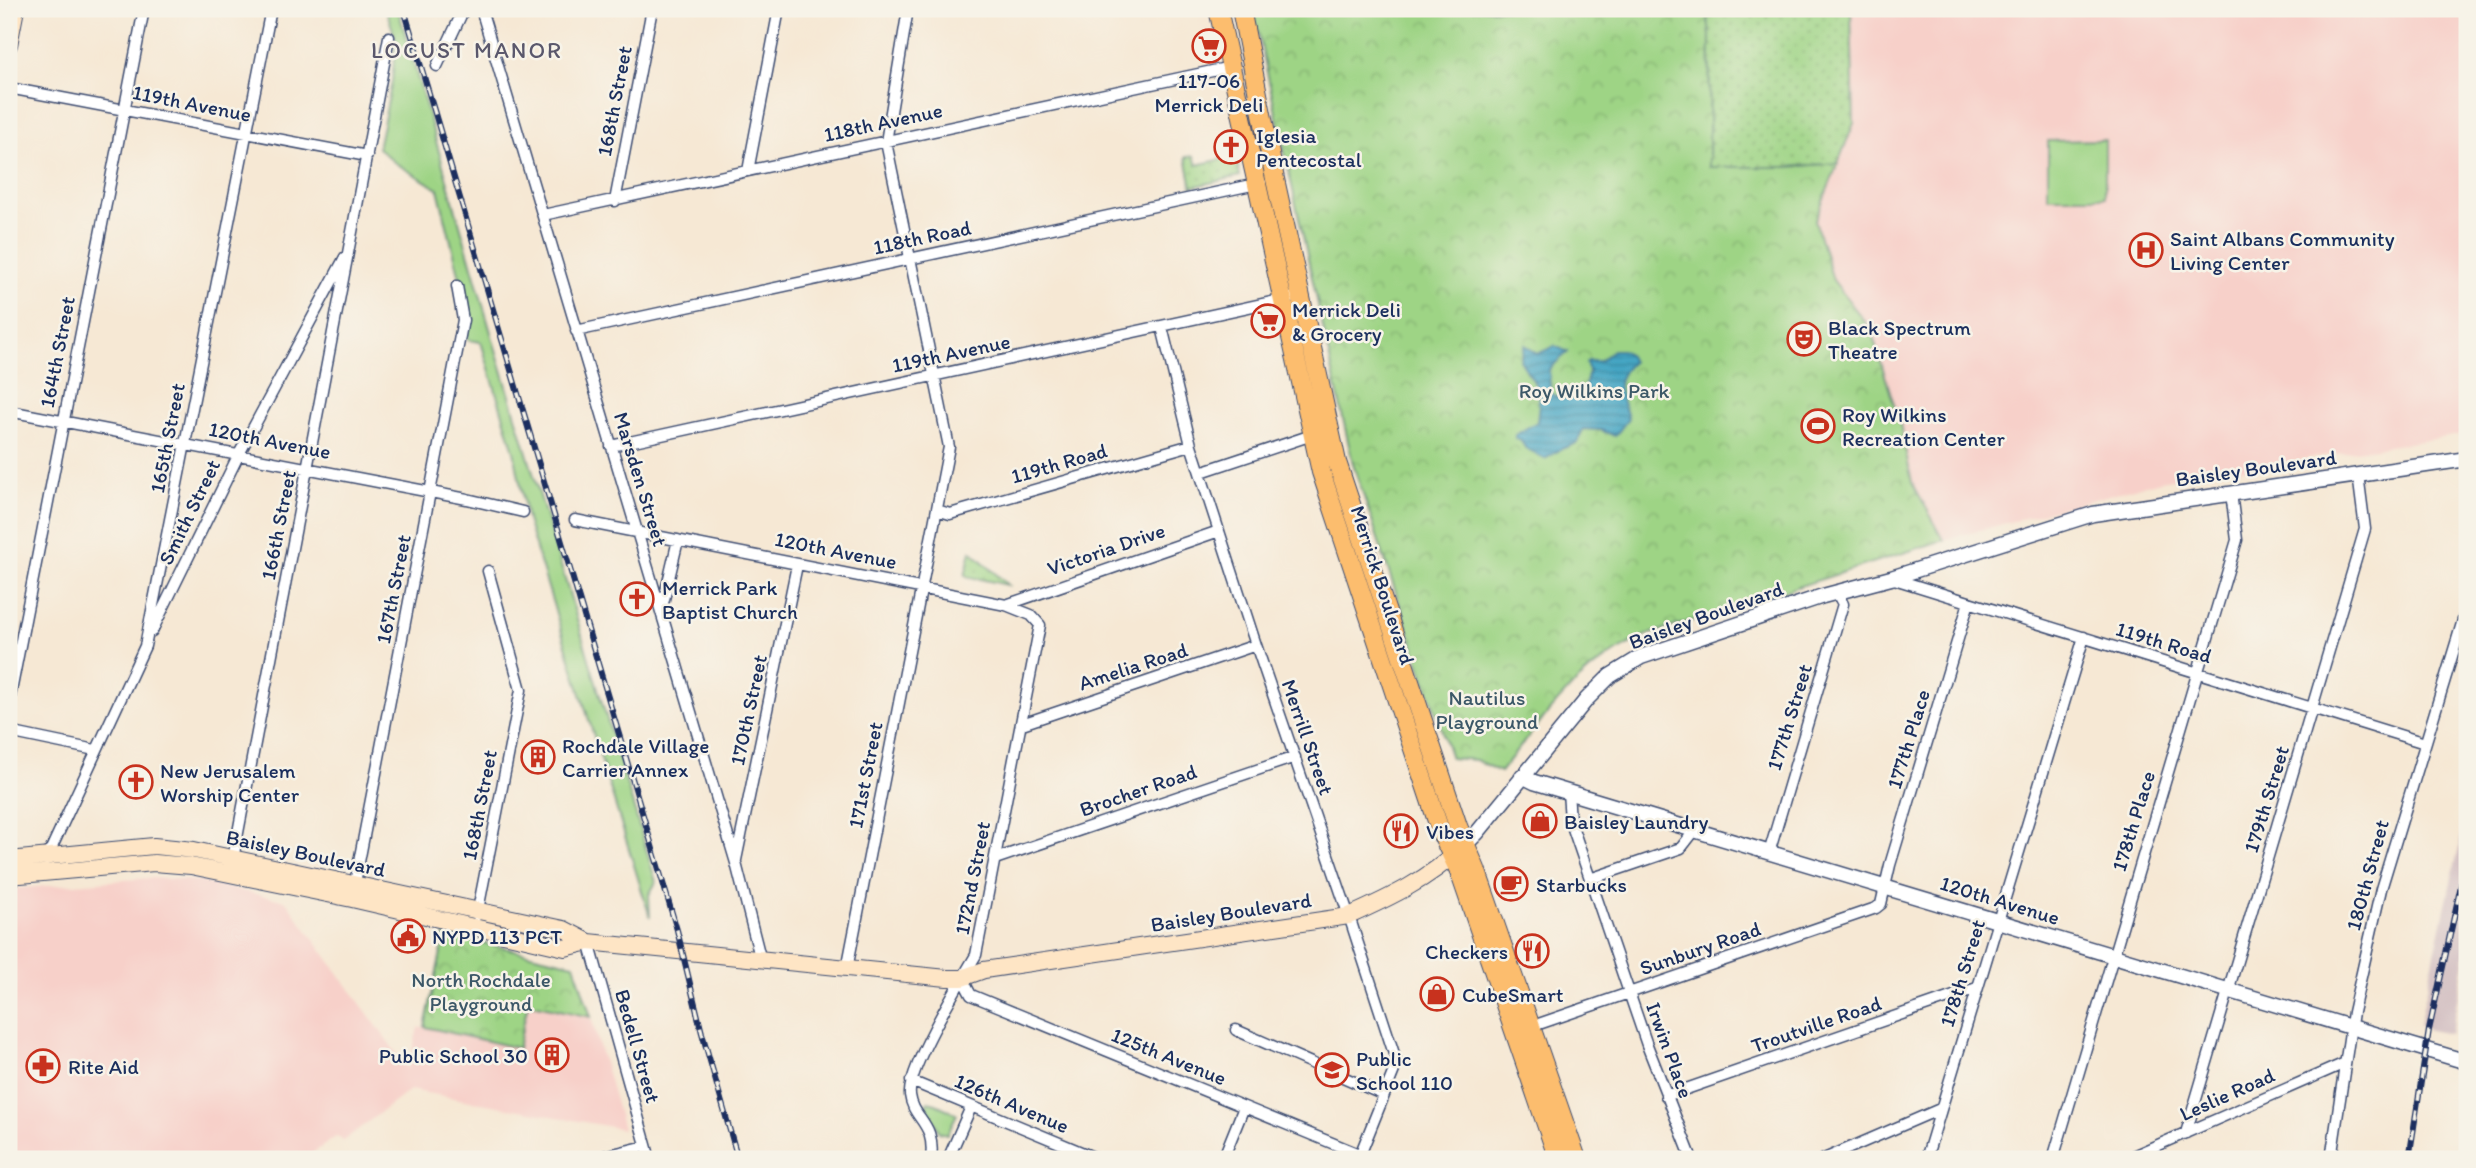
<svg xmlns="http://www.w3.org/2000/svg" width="2476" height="1168" font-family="Itim,sans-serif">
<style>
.built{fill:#f7d0c9}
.railway{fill:#d2bec1}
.grass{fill:#9ed485;stroke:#5c8272;stroke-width:2}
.park{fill:url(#park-crowns);stroke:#5c8272;stroke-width:2}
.garden{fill:url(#garden-dots);stroke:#5c8272;stroke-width:2}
.water{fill:url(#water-rules);stroke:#306a91;stroke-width:2}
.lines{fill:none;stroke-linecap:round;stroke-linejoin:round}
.minor-casing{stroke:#3c4b70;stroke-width:13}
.tertiary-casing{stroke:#3c4b70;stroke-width:17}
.secondary-casing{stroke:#3c4b70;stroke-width:18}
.primary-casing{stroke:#3c4b70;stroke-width:20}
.minor{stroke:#fff;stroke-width:10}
.tertiary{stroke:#fff;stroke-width:14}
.secondary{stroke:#fee5c5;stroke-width:16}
.primary{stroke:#fcbd6e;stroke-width:18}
.rail-casing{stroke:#1b2f5e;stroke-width:6}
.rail{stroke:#f7f3e8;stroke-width:3.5;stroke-dasharray:10;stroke-linecap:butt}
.labels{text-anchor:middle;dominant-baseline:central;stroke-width:5;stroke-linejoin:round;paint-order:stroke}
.poi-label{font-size:21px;fill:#1b2f5e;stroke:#f7f3e8;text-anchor:start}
.street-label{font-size:21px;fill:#1b2f5e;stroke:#f7f3e8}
.park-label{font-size:21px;fill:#3c5868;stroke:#f7f3e8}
.neighbourhood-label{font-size:23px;letter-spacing:2px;fill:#5a586c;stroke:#f7f3e8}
</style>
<defs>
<pattern id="park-crowns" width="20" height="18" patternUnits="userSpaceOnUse" patternTransform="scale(1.75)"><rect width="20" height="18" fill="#9ed485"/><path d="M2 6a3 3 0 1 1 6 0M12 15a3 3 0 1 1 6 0" fill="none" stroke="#88b675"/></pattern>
<pattern id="garden-dots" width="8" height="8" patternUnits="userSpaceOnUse" patternTransform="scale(1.75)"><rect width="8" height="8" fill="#9ed485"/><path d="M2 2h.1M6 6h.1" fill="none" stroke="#88b675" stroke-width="1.8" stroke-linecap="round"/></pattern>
<pattern id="water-rules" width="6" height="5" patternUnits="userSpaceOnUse" patternTransform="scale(1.75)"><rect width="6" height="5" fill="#45a6c4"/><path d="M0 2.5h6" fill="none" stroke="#3988a2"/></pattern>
</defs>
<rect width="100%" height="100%" fill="#f7f3e8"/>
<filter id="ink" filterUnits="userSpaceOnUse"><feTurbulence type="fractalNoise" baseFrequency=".0143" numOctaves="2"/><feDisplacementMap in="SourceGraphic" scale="14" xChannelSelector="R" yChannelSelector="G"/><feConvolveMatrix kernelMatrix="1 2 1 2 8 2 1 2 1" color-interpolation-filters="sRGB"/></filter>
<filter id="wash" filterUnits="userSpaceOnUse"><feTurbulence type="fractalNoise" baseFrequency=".00686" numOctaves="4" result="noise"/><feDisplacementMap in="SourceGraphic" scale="28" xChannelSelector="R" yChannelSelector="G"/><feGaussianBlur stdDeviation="1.57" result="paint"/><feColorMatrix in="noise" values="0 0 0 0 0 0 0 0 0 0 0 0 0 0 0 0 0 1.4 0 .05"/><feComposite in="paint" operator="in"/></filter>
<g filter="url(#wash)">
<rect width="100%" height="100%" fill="#f6e8d4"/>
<path class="built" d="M1851 9H2467V434L2160 481 1944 540 1912 482 1900 424 1871 330 1833 280 1815 221 1854 123Z
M151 878 199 881 286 901 408 1069 418 1028 425 1027 517 1047 527 1003 591 1017 623 1129 410 1090 343 1141 337 1136 304 1159H9V889Z"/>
<path class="railway" d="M2467 811V945L2451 1034 2429 1030 2419 1025Z"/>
<path class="grass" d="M386 9H398L494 343 656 882 649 895 650 917 527 520 514 451 481 342 468 340 460 278 438 189 394 162 378 148 392 82 396 40Z
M2105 140V197H2048V141Z
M928 1102 936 1104 957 1114 947 1134 939 1132 926 1104Z"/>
<path class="park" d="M1256 9H1707L1710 35 1709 167H1786L1838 163 1815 221 1833 280 1871 330 1900 424 1912 482 1944 540 1647 635C1576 667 1547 715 1500 772L1476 760 1451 758 1353 464 1254 13Z
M445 934 574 964 591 1017 528 1003 518 1048 425 1027Z"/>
<path class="garden" d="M1707 9H1851L1854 123 1838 163 1786 167H1709L1710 35Z
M1194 156 1197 165 1236 156 1240 176 1192 187 1186 157Z
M971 551 1008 585 965 576Z"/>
<path class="water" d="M1525 345 1537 354 1555 346 1568 352 1549 369 1550 393 1561 399H1582L1589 371 1586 363 1588 361H1600L1613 350H1622L1628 354 1632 362C1609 384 1622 393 1628 419L1615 436 1601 430 1583 429 1577 443 1561 449 1545 459 1526 449 1521 441 1515 438V435L1537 422C1542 385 1539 391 1520 360Z"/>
</g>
<g filter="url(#ink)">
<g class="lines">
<defs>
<path id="minor" d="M481 9 736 863 761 961
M437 66 464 9
M9 88 367 156
M748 171 779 9
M615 201 652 9
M543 215 1231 67
M1162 327 1191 445 1256 645 1349 916 1397 1063 1360 1155
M576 331 1261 183
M9 411 467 499 523 512
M611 446 1299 296
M1201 472 1318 433
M937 510 950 514 1191 445
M575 520 1006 605 1031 615 1040 625 976 955C961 980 907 1070 910 1095 913 1120 936 1122 931 1159
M1891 578 2425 743
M1006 605 1219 531
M661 612 678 540
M152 631 238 456 345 257
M9 702 144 9
M1022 724 1256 645
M9 732 95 750
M1568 792 1570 820 1647 1045 1692 1159
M1769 853 1843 604 1837 593
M233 859 389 37
M995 859 1295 757
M46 860 145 646 271 9
M736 860 797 565
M1590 879 1681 848 1695 830
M354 888 459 341 463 320 457 286
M477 915 521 690 488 571
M589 942 650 1159
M847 969 949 447 886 142 908 9
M962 978 971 995 1371 1159
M1527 1028 1876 908 1881 904 1890 865 1969 602
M1236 1030 1384 1095
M911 1081 1098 1159
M1666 1096 1977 988
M2186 1133 2365 529 2358 474
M592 1159 646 1146
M948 1159 971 1107
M1223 1159 1244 1107
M1824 1159 1940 1109
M1926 1159 2084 637
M2053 1159 2237 540 2231 493
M2126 1159 2345 1063
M2331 1159 2353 1012 2381 889 2467 607"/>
<path id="tertiary" d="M1522 776 1534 782 2467 1062
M1466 844 1477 833 1587 699 1610 676 1641 657 1823 596 1891 578 2093 514 2467 459"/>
<path id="secondary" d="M9 45 16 9
M9 860 154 846 194 850 545 925 564 929 589 942
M9 876 154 863 191 866 352 899 565 948 589 942 608 944 947 978H962L984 970 1349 916C1389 898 1429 879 1460 849"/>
<path id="primary" d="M1218 9 1321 472 1441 833 1459 871 1558 1159
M1241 9 1275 179 1337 462 1458 826 1476 869 1577 1159"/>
</defs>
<use href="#minor" class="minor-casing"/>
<use href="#tertiary" class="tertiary-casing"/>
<use href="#secondary" class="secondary-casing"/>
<use href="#primary" class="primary-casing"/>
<use href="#minor" class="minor"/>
<use href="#tertiary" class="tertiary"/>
<use href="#secondary" class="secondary"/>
<use href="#primary" class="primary"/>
<defs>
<path id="rail" d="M404 9 677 930 702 1033 738 1159
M2409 1159 2429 1030 2467 858"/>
</defs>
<use href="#rail" class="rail-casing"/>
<use href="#rail" class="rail"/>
</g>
</g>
<defs>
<symbol id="supermarket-ring" viewBox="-11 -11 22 22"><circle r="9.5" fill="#f7f3e8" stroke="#c8321e" stroke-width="1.5"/><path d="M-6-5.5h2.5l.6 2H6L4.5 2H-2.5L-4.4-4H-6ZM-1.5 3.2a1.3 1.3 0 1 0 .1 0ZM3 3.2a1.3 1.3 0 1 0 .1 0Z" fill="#c8321e"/></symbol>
<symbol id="church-ring" viewBox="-11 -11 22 22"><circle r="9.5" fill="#f7f3e8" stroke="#c8321e" stroke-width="1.5"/><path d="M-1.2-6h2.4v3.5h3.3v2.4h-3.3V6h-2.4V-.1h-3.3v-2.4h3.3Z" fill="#c8321e"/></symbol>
<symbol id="hospital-ring" viewBox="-11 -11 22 22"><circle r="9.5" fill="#f7f3e8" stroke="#c8321e" stroke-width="1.5"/><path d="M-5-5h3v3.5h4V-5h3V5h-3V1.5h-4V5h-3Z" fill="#c8321e"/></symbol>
<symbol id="theatre-ring" viewBox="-11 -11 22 22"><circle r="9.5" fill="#f7f3e8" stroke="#c8321e" stroke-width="1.5"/><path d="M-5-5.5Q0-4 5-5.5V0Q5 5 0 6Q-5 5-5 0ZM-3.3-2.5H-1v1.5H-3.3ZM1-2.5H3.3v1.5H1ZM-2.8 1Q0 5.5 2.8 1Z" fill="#c8321e"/></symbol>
<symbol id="stadium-ring" viewBox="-11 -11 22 22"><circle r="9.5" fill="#f7f3e8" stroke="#c8321e" stroke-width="1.5"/><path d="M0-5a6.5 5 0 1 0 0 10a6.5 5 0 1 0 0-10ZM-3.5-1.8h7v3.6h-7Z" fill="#c8321e"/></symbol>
<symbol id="building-ring" viewBox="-11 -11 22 22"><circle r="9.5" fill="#f7f3e8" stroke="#c8321e" stroke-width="1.5"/><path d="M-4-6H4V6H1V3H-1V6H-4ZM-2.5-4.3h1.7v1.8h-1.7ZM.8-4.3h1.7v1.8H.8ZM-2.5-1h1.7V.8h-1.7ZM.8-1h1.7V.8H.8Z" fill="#c8321e"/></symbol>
<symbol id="shop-ring" viewBox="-11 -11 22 22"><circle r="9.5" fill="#f7f3e8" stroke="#c8321e" stroke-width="1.5"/><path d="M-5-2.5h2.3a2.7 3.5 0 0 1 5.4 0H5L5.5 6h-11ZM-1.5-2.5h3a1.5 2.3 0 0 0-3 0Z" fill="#c8321e"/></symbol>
<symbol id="restaurant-ring" viewBox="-11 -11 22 22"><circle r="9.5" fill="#f7f3e8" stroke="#c8321e" stroke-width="1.5"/><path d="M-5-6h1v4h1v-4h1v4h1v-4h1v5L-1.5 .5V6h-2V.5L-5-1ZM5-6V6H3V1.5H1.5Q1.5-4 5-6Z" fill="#c8321e"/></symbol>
<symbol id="cafe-ring" viewBox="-11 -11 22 22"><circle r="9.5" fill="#f7f3e8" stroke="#c8321e" stroke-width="1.5"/><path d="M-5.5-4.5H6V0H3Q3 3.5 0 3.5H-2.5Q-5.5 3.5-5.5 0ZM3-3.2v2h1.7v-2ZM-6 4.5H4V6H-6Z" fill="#c8321e"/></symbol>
<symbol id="civic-ring" viewBox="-11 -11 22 22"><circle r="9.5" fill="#f7f3e8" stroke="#c8321e" stroke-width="1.5"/><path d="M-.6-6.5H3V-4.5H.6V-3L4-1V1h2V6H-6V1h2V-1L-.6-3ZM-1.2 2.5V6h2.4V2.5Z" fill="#c8321e"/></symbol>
<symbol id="pharmacy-ring" viewBox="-11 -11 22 22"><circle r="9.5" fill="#f7f3e8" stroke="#c8321e" stroke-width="1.5"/><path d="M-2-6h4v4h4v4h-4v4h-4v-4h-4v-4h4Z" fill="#c8321e"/></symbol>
<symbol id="school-ring" viewBox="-11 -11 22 22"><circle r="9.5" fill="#f7f3e8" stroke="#c8321e" stroke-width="1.5"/><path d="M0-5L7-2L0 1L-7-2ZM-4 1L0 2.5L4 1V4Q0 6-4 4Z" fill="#c8321e"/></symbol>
</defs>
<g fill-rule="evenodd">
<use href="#supermarket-ring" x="1190" y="27" width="38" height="38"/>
<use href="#church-ring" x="1212" y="128" width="38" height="38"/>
<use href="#hospital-ring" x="2127" y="231" width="38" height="38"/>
<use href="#supermarket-ring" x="1249" y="302" width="38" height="38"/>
<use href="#theatre-ring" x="1785" y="320" width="38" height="38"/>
<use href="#stadium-ring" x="1799" y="407" width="38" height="38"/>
<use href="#church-ring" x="618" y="580" width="38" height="38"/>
<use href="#building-ring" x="519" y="738" width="38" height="38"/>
<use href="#church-ring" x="117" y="763" width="38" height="38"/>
<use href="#shop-ring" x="1521" y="802" width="38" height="38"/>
<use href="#restaurant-ring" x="1382" y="812" width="38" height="38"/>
<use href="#cafe-ring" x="1492" y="865" width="38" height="38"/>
<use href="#civic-ring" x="389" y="917" width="38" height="38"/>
<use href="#restaurant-ring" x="1513" y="932" width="38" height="38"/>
<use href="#shop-ring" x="1418" y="975" width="38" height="38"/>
<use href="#building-ring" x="533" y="1036" width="38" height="38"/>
<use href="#pharmacy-ring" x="24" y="1047" width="38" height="38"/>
<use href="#school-ring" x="1313" y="1051" width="38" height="38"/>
</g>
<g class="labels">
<g class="poi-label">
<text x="1209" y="80" text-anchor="middle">117-06<tspan x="1209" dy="24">Merrick Deli</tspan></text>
<text x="1256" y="135">Iglesia<tspan x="1256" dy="24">Pentecostal</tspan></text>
<text x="2170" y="238">Saint Albans Community<tspan x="2170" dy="24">Living Center</tspan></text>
<text x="1292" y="309">Merrick Deli<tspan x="1292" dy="24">&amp; Grocery</tspan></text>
<text x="1828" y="327">Black Spectrum<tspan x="1828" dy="24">Theatre</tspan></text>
<text x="1842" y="414">Roy Wilkins<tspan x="1842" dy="24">Recreation Center</tspan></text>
<text x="662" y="587">Merrick Park<tspan x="662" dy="24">Baptist Church</tspan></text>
<text x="562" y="745">Rochdale Village<tspan x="562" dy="24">Carrier Annex</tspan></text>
<text x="160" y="770">New Jerusalem<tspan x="160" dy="24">Worship Center</tspan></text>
<text x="1564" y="821">Baisley Laundry</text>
<text x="1426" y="831">Vibes</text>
<text x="1536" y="884">Starbucks</text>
<text x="432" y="936">NYPD 113 PCT</text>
<text x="1508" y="951" text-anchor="end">Checkers</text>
<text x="1462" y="994">CubeSmart</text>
<text x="528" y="1055" text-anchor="end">Public School 30</text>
<text x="1356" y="1058">Public<tspan x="1356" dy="24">School 110</tspan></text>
<text x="68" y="1066">Rite Aid</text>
</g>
<g class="street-label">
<text transform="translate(614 101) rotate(-79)">168th Street</text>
<text transform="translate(192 103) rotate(11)">119th Avenue</text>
<text transform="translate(883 122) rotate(-12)">118th Avenue</text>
<text transform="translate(922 237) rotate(-12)">118th Road</text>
<text transform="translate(57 352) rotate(-79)">164th Street</text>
<text transform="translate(951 353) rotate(-12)">119th Avenue</text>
<text transform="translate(167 438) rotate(-79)">165th Street</text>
<text transform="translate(270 440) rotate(11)">120th Avenue</text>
<text transform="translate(1059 463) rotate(-16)">119th Road</text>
<text transform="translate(2256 468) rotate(-8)">Baisley Boulevard</text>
<text transform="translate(641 479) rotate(73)">Marsden Street</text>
<text transform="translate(189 512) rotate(-64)">Smith Street</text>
<text transform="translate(278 525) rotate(-79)">166th Street</text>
<text transform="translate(1106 549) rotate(-19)">Victoria Drive</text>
<text transform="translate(836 550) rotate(11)">120th Avenue</text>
<text transform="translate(1383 585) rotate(72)">Merrick Boulevard</text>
<text transform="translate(393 589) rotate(-79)">167th Street</text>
<text transform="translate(1706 615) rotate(-20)">Baisley Boulevard</text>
<text transform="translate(2164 642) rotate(17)">119th Road</text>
<text transform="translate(1133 666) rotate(-18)">Amelia Road</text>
<text transform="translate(748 710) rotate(-78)">170th Street</text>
<text transform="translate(1789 717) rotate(-73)">177th Street</text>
<text transform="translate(1308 737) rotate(71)">Merrill Street</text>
<text transform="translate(1908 739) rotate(-73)">177th Place</text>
<text transform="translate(865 775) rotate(-79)">171st Street</text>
<text transform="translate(1138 790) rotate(-19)">Brocher Road</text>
<text transform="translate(2266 799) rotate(-73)">179th Street</text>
<text transform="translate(479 805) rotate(-79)">168th Street</text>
<text transform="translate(2133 821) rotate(-73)">178th Place</text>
<text transform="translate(306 853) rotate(12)">Baisley Boulevard</text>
<text transform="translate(2367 875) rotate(-75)">180th Street</text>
<text transform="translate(972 878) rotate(-79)">172nd Street</text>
<text transform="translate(2000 900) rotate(17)">120th Avenue</text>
<text transform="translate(1231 912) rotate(-9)">Baisley Boulevard</text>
<text transform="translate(1700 948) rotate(-19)">Sunbury Road</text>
<text transform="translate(1962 973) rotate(-73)">178th Street</text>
<text transform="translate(1816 1024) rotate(-19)">Troutville Road</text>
<text transform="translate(638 1046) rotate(74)">Bedell Street</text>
<text transform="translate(1670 1050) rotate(70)">Irwin Place</text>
<text transform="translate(1169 1056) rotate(22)">125th Avenue</text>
<text transform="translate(2227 1094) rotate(-24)">Leslie Road</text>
<text transform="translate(1012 1103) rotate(23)">126th Avenue</text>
</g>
<g class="park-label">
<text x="1594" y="390">Roy Wilkins Park</text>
<text x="1487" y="697">Nautilus<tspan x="1487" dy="24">Playground</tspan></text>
<text x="481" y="979">North Rochdale<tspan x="481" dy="24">Playground</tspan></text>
</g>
<g class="neighbourhood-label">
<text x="467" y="50">LOCUST MANOR</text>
</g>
</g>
<rect width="2476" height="1168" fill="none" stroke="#f7f3e8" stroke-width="35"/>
</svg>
